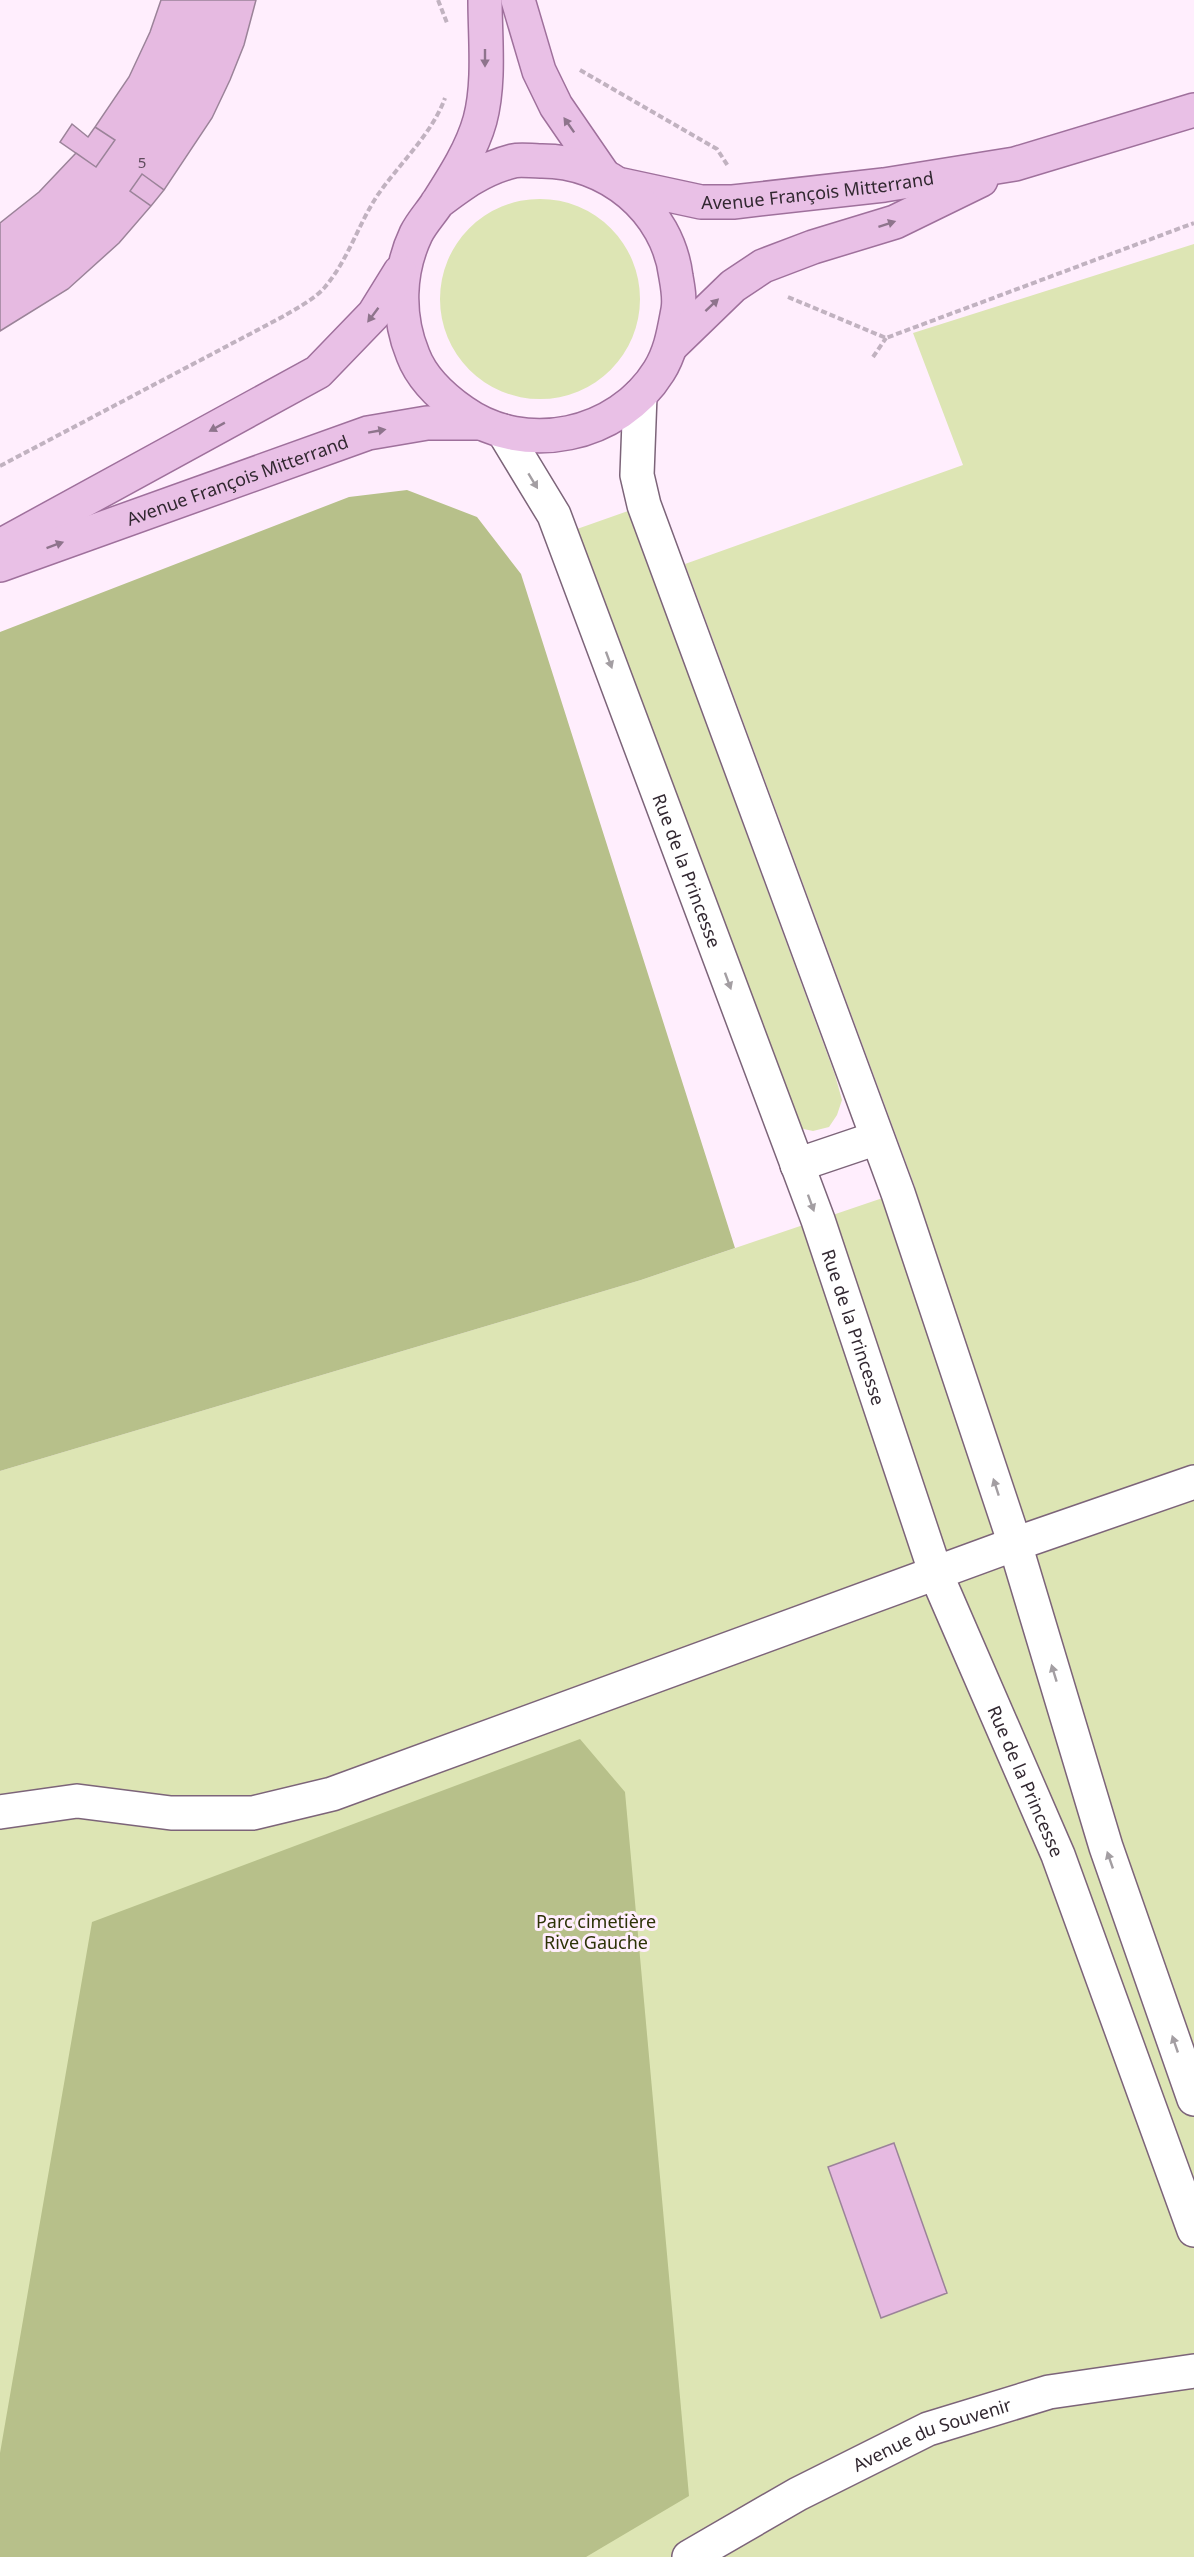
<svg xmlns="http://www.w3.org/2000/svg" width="1194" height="2557" font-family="'Noto Sans',sans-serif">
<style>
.green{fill:#dde5b4}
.forest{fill:#b7c08a}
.building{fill:#e6bae1;stroke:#9b8399;stroke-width:1.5}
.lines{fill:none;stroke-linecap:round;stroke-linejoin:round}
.minor-casing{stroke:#7c6479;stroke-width:36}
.major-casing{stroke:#9f709c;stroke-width:36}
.path{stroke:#c1b2c0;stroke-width:4;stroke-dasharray:6 3;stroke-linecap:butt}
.minor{stroke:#fff;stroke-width:33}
.major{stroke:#e9c0e6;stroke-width:33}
.oneway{fill:#8e748c}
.oneway2{fill:#a39ea2}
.labels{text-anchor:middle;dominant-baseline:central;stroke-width:6;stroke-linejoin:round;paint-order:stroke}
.number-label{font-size:15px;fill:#5f4c5d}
.street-label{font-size:18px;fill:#322831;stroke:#ffeefd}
.park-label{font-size:18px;fill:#2d3207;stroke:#ffeefd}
</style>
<rect width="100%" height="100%" fill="#ffeefd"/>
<path class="green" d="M440 299a100 100 0 1 1 200 0a100 100 0 1 1-200 0Z
M1194 244V2557H0V1471L641 1280 915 1187 685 564 963 465 913 333Z
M628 511 835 1075 842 1100 837 1115 829 1127 813 1131 799 1128 577 529Z"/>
<path class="forest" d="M407 490 477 517 521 574 735 1248 641 1280 0 1471V632L349 497Z
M580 1739 625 1792 689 2496 586 2557H0V2453L92 1922Z"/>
<path class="building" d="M161 0H256L244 45 230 80 212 118 164 190 142 174 130 191 151 206 119 243 68 289 0 331V223L39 192 76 153 96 167 115 140 95 127 129 77 150 32Z
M72 124 88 137 95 127 115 140 96 167 60 142Z
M142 174 164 190 151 206 130 191Z
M894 2143 947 2293 881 2318 828 2167Z"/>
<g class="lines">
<defs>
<g id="minor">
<path d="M640 395 637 475 644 505 898 1193 1015 1544 1106 1847 1194 2099"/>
<path id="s1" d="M503 431 554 515 818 1220 936 1574 1058 1855 1194 2230"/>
<path d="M797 1165 877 1138"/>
<path d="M0 1812 77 1801 171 1813H253L332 1794 1015 1544 1194 1482"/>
<path id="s2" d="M689 2557 798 2494 928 2429 1049 2392 1194 2371"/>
</g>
<g id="major">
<path d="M518 0 539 71 556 106 602 173"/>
<path id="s3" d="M622 185 701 202H733L884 185 1015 164 1194 110"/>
<path d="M437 203C462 184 482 169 513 161 521 159 531 161 540 161 607 160 668 210 676 277 678 288 680 299 678 310 674 331 671 352 659 371 618 437 525 456 463 412 443 398 422 379 413 355 397 316 398 272 416 234 422 222 431 213 438 202 454 177 472 149 480 120 490 82 485 38 485 0"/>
<path d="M671 346 733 286 763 266 813 247 895 222 981 180"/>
<path d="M0 546 318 372 374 314 400 272"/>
<path id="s4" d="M0 565 368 433 427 423H479"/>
</g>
</defs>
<use href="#minor" class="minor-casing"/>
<use href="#major" class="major-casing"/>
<path class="path" d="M438 0 447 23
M580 70 717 149 728 166
M788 297 886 338 1194 223
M873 357 886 338
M0 466 284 316C297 308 315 299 325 287 348 260 358 225 377 196 399 164 432 134 445 98"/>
<use href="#minor" class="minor"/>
<use href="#major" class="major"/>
</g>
<defs><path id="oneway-solid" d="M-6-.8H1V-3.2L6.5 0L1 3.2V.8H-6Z" transform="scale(1.5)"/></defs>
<g class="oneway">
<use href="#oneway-solid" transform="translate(485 58) rotate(90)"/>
<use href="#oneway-solid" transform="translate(569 125) rotate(-125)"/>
<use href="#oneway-solid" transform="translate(887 224) rotate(-18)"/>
<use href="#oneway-solid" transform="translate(712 305) rotate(-43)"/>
<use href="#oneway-solid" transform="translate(373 315) rotate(127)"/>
<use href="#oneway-solid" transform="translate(217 427) rotate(151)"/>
<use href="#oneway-solid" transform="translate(377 431) rotate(-10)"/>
<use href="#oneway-solid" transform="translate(55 545) rotate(-20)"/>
</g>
<g class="oneway2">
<use href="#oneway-solid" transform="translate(533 481) rotate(59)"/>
<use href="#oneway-solid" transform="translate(609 660) rotate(70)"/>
<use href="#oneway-solid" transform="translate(728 981) rotate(70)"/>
<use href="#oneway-solid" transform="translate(811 1203) rotate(70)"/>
<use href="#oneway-solid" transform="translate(996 1487) rotate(-108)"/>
<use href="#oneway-solid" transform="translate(1054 1673) rotate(-107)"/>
<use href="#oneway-solid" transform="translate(1110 1860) rotate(-109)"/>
<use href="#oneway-solid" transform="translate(1175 2044) rotate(-109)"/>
</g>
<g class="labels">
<g class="number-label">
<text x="142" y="162">5</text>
</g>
<g class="street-label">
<text stroke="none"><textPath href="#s3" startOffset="198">Avenue François Mitterrand</textPath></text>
<text stroke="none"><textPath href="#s4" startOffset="252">Avenue François Mitterrand</textPath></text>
<text stroke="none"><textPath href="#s1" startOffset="478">Rue de la Princesse</textPath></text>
<text stroke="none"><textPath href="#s1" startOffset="964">Rue de la Princesse</textPath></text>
<text stroke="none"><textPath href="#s1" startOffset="1450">Rue de la Princesse</textPath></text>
<text stroke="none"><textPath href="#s2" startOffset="273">Avenue du Souvenir</textPath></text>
</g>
<g class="park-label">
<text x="596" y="1921">Parc cimetière<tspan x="596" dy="21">Rive Gauche</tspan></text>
</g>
</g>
</svg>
